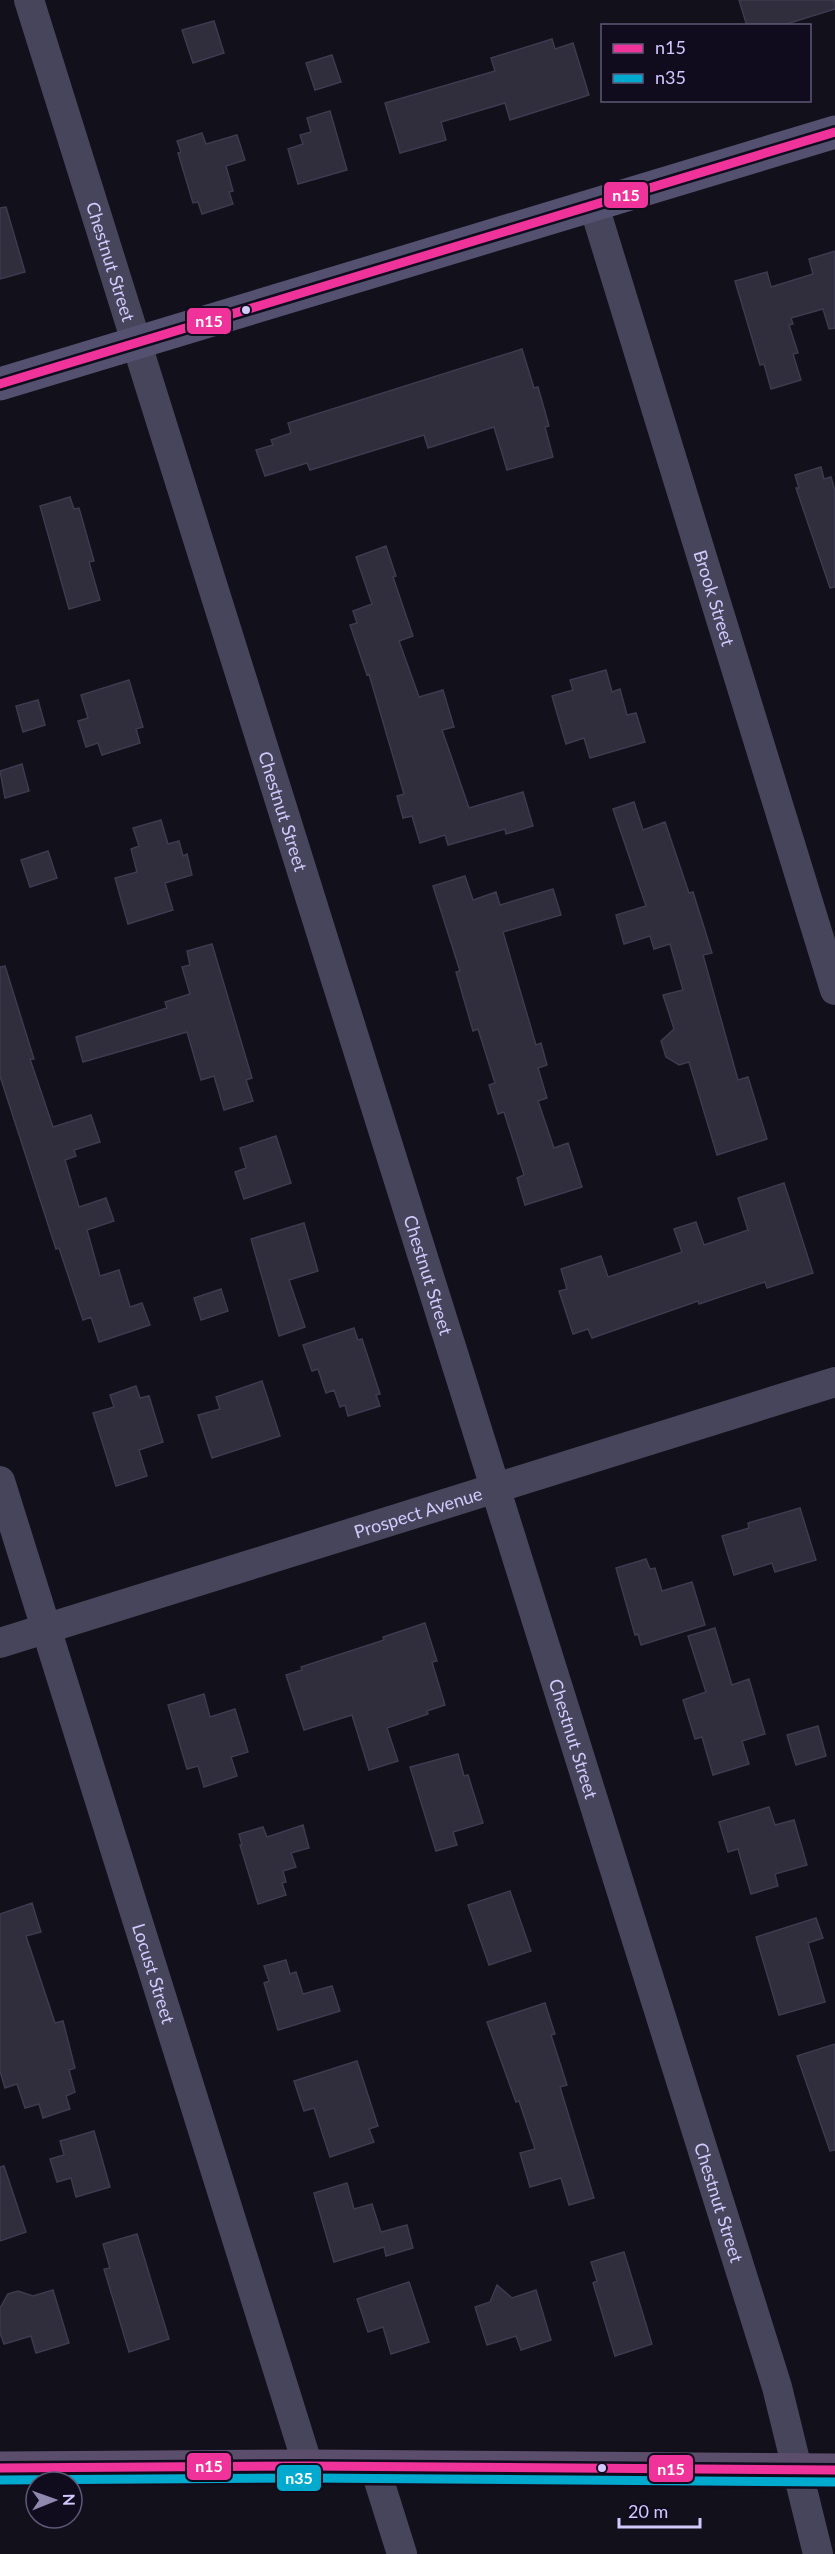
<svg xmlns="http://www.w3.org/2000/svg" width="835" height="2554" font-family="Lato,sans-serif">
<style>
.building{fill:#302d3d;stroke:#3e3a4f;stroke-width:1.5}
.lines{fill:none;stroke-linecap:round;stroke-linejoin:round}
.minor{stroke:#47455b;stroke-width:30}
.secondary{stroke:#53516f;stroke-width:33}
.primary{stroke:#5b4e6d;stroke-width:33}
.bus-1-casing{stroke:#100c1e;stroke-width:14}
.bus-2-casing{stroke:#100c1e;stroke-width:14}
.bus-1{stroke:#ef339a;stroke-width:9}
.bus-2{stroke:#00a9ce;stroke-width:9}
.bus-dot{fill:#d2caff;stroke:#100c1e;stroke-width:2}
.labels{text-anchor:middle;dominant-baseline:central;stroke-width:6;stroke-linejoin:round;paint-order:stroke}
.street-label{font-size:18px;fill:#d2caff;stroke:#100c1e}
.line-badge{stroke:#100c1e;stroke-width:2}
.badge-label{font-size:16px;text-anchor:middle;font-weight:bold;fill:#fff}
</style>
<rect width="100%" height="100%" fill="#12101a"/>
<path class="building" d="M739 0H835V9L780 26H747Z
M214 21 224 53 193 63 182 30Z
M552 39 555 49 573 43 589 95 510 120 505 103 441 122 446 140 400 153 385 103 495 71 491 58Z
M332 55 341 82 315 90 306 63Z
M330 111 347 170 298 184 288 149 303 144 300 135 311 132 307 118Z
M202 133 206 144 237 135 245 160 226 166 233 191 229 192 233 204 202 214 198 202 193 203 178 153 181 152 177 141Z
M6 207 25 272 0 279V208Z
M835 251V328L829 329 823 309 791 318 793 324 789 325 798 353 793 354 801 380 771 389 764 364 760 365 735 281 767 272 771 287 813 274 809 259Z
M522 349 534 388 538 387 549 426 545 427 553 457 507 470 494 427 428 448 424 435 310 470 307 463 265 476 256 450 273 445 271 440 291 433 288 423Z
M821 467 824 479 831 477 835 491V587L830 588 796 488H799L795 475Z
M70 497 74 509 79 508 94 561 89 562 100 600 69 609 40 506Z
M386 546 396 576 393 577 413 636 399 641 419 697 443 690 454 727 442 730 469 808 523 792 533 826 506 834 505 829 448 845 445 835 420 843 412 816 403 818 397 796 404 794 369 674 367 675 350 625 357 623 353 611 372 604 356 557Z
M606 670 612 692 620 689 627 715 636 713 645 742 590 758 584 738 566 744 552 696 573 690 570 680Z
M129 680 143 727 136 729 140 743 102 755 98 743 86 747 78 721 88 718 81 695Z
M38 700 45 725 23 732 16 706Z
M22 764 29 791 5 798 0 771Z
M634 802 643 830 665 822 689 893 693 892 712 953 703 955 738 1080 748 1077 767 1139 717 1155 689 1062 679 1065 666 1057 661 1041 674 1029 663 995 683 990 670 944 654 949 650 936 624 944 616 915 646 906 613 809Z
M161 820 168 844 179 841 183 856 187 854 192 875 165 883 173 910 128 924 115 878 137 872 131 849 139 846 133 828Z
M48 851 57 878 30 887 21 860Z
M465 876 473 900 496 892 500 905 553 889 561 915 503 932 536 1045 541 1043 547 1065 538 1068 547 1098 538 1101 554 1148 568 1143 582 1187 525 1205 517 1178 524 1175 504 1112 498 1114 489 1085 495 1083 478 1029 473 1031 456 972 460 971 433 886Z
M212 944 252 1078 246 1080 253 1101 224 1110 214 1076 201 1080 187 1032 83 1062 76 1037 167 1008 165 1002 190 994 182 967 190 965 187 951Z
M5 966 34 1059H30L53 1127 91 1115 100 1142 74 1150 76 1156 65 1160 79 1207 106 1198 114 1221 87 1230 100 1276 119 1270 130 1307 142 1303 150 1325 99 1342 91 1317 83 1320 59 1248 56 1249 0 1076V967Z
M276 1136 291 1183 244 1199 235 1172 246 1168 240 1148Z
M784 1183 813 1273 767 1288 765 1282 699 1304 698 1301 592 1338 588 1329 573 1334 559 1291 567 1289 561 1269 601 1256 608 1277 682 1252 674 1229 696 1222 704 1245 748 1230 738 1198Z
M304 1223 318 1271 289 1280 305 1327 279 1336 251 1239Z
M221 1289 228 1311 201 1320 194 1298Z
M354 1328 358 1340 362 1339 380 1394 376 1395 380 1406 348 1416 345 1405 340 1407 334 1390 326 1393 318 1369 312 1371 303 1345Z
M262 1381 280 1436 212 1458 198 1415 220 1409 216 1397Z
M136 1386 140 1398 149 1396 163 1442 139 1450 147 1476 116 1486 93 1413 114 1407 110 1395Z
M800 1508 816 1560 775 1572 772 1563 734 1575 722 1536 749 1528 748 1523Z
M646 1559 650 1569 655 1568 662 1591 692 1582 705 1625 641 1645 638 1634 635 1635 616 1568Z
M425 1623 437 1661 432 1662 445 1705 427 1711 428 1714 387 1728 398 1761 369 1770 352 1715 304 1730 286 1675 302 1670 301 1667 384 1640 383 1637Z
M715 1628 732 1685 749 1679 765 1734 742 1741 749 1764 713 1775 702 1737 695 1739 683 1700 706 1692 688 1636Z
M204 1694 210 1717 235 1709 248 1752 231 1757 237 1776 204 1787 198 1766 187 1769 168 1705Z
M818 1726 826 1756 796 1765 787 1735Z
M458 1754 464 1776 468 1775 483 1823 453 1832 457 1845 436 1851 410 1767Z
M769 1807 775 1825 794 1820 807 1865 775 1874 778 1886 751 1894 738 1849 728 1852 719 1822Z
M303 1825 309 1848 291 1853 296 1867 283 1871 286 1882 282 1883 286 1895 258 1904 240 1845H242L239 1834 263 1827 267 1837Z
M510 1891 531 1951 489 1965 468 1905Z
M32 1903 41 1932 26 1936 55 2023 63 2021 75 2068 69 2070 75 2092 66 2096 70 2109 43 2118 39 2104 25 2108 17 2084 5 2088 0 2071V1914Z
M816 1918 823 1938 808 1943 825 2002 779 2015 756 1937Z
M286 1960 290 1974 296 1972 303 1994 332 1986 340 2011 278 2030 264 1983 269 1981 264 1966Z
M545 2003 555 2034 551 2035 567 2085 560 2087 594 2198 569 2205 561 2178 530 2187 520 2153 535 2149 519 2101 516 2102 487 2022Z
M835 2044V2150L830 2151 797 2056Z
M357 2061 378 2126 369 2129 374 2142 330 2157 314 2108 304 2111 294 2081Z
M94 2131 110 2187 76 2197 71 2178 57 2182 50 2159 64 2155 60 2141Z
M4 2166 26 2232 0 2241V2167Z
M347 2183 354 2209 372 2204 381 2232 407 2225 413 2248 386 2256 384 2247 334 2262 314 2193Z
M137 2234 169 2339 129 2352 104 2269 110 2268 103 2244Z
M624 2252 652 2344 615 2356 593 2283 597 2281 591 2262Z
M409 2282 429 2342 391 2354 383 2327 368 2332 357 2299Z
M497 2285 512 2298 536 2290 551 2340 521 2350 516 2336 487 2345 475 2307 490 2302Z
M53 2290 69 2343 36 2353 31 2336 4 2344 0 2333V2308L8 2294 18 2291 33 2296Z"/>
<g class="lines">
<g class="minor">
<path id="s1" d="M29 0 777 2387 818 2554"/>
<path id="s2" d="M594 206 835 990"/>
<path id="s3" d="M0 1481 308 2466"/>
<path id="s4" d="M0 1643 835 1382"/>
<path d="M375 2468 402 2554"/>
</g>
<path class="secondary" d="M0 384 835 132"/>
<path class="primary" d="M0 2468 308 2466 835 2470"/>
<defs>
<path id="bus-1" d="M0 384 835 132
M0 2468 308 2466 835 2470"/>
<path id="bus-2" d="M0 2480 308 2478 835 2482"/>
</defs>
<use href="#bus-1" class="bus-1-casing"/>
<use href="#bus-2" class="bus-2-casing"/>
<use href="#bus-1" class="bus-1"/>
<use href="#bus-2" class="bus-2"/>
</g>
<g class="bus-dot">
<circle cx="246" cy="310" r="5"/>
<circle cx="602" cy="2468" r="5"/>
</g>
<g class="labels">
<g class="street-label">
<text stroke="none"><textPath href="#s1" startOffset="274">Chestnut Street</textPath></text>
<text stroke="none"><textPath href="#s2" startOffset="410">Brook Street</textPath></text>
<text stroke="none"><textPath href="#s1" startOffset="850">Chestnut Street</textPath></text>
<text stroke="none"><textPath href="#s1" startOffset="1336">Chestnut Street</textPath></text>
<text stroke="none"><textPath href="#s4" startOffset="438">Prospect Avenue</textPath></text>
<text stroke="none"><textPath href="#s1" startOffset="1822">Chestnut Street</textPath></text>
<text stroke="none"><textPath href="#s3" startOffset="516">Locust Street</textPath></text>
<text stroke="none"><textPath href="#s1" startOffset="2308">Chestnut Street</textPath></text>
</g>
</g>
<g class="line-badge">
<rect x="603" y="181" width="46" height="28" rx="6" fill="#ef339a"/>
<rect x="186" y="307" width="46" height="28" rx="6" fill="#ef339a"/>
<rect x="186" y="2452" width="46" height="29" rx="6" fill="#ef339a"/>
<rect x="648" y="2454" width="46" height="29" rx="6" fill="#ef339a"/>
<rect x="276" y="2464" width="46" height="28" rx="6" fill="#00a9ce"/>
</g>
<g class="badge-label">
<text x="626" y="201">n15</text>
<text x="209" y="327">n15</text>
<text x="209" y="2472">n15</text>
<text x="671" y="2475">n15</text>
<text x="299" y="2484">n35</text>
</g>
<rect x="601" y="24" width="210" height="78" fill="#100c1e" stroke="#5e5878" stroke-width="1.5"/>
<rect x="613" y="44" width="30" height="9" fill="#ef339a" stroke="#5e5878" stroke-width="1.5"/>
<text x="655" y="54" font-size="18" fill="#d2caff">n15</text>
<rect x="613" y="74" width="30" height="9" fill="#00a9ce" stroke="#5e5878" stroke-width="1.5"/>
<text x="655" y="84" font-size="18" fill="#d2caff">n35</text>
<g transform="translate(54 2500) rotate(89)"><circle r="28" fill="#100c1e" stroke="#5e5878" stroke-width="1.5"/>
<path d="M0-4.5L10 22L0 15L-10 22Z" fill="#8f89af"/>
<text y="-9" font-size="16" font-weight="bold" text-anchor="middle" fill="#d2caff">N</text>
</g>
<path d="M619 2518v9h81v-9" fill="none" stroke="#d2caff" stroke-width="3"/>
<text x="628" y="2518" font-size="18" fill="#d2caff" stroke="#100c1e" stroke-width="4.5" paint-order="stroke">20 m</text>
</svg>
